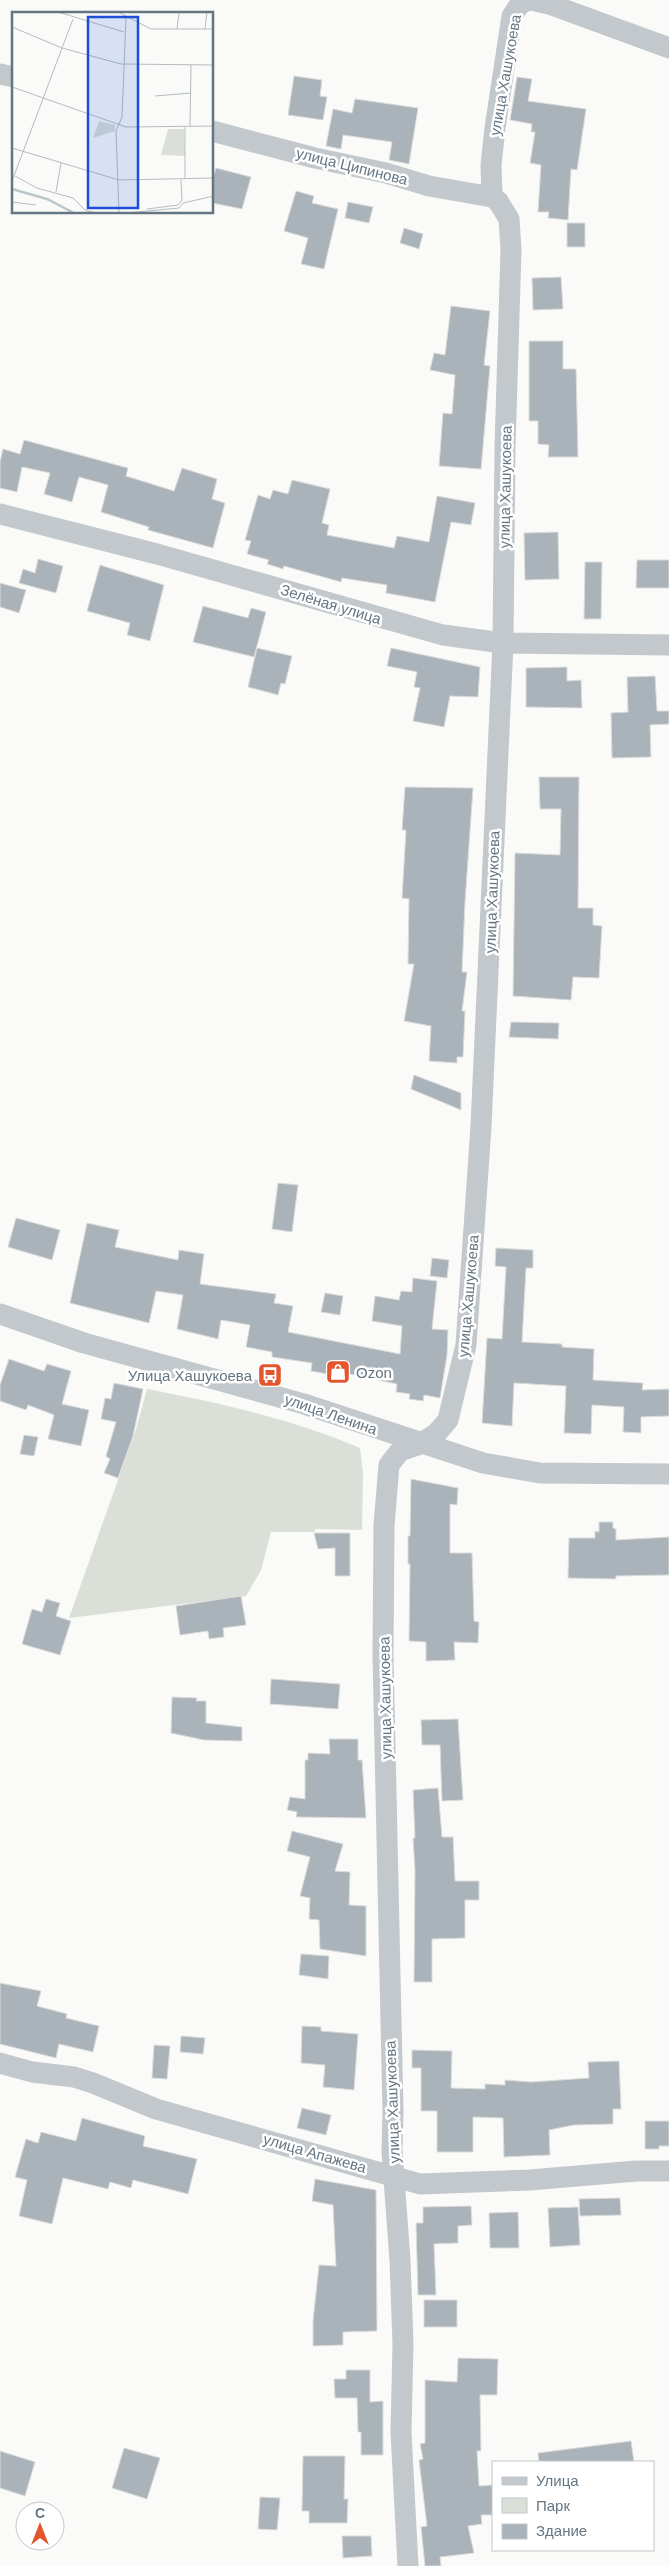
<svg xmlns="http://www.w3.org/2000/svg" width="669" height="2566" font-family="Helvetica,sans-serif">
<style>
.green{fill:#dadfd7}
.building{fill:#aab3b9;stroke:#dcdcda}
.lines{fill:none;stroke-linecap:round;stroke-linejoin:round}
.minor{stroke:#c3c8cc;stroke-width:21}
.labels{text-anchor:middle;dominant-baseline:central;stroke-width:5;stroke-linejoin:round;paint-order:stroke}
.street-label{font-size:15px;fill:#657683;stroke:#fff}
.poi-label{font-size:15px;fill:#657683;stroke:#fff;text-anchor:start}
.inset-river{fill:none;stroke:#bbc7cb;stroke-width:2.5}
.inset-road{fill:none;stroke:#b5bdc2;stroke-width:1}
.view{fill:#1d4ed8;fill-opacity:0.15;stroke:#1d4ed8;stroke-width:2.5}
.inset-edge{fill:none;stroke:#657683;stroke-width:2.5}
</style>
<rect width="100%" height="100%" fill="#fafaf8"/>
<path class="green" d="M147 1389C220 1403 292 1419 360 1448L363 1473 362 1530 315 1529 314 1532H271L261 1570 246 1596 69 1618 136 1429Z"/>
<path class="building" d="M294 76 322 80 320 96 327 97 323 120 288 115Z
M517 77 532 79 528 101 586 109 577 170 571 169 568 220 548 218 549 212H538L541 165 530 163 535 132H531L532 124 510 120Z
M355 99 418 108 409 164 389 160 392 142 343 135 341 149 326 146 333 109 352 113Z
M216 168 251 177 242 209 212 203V180Z
M296 191 314 196 312 203 338 209 324 269 301 264 308 238 284 231Z
M348 202 373 207 369 223 345 218Z
M567 223H585V247H567Z
M404 228 423 234 419 249 400 243Z
M561 277 563 309 533 310 532 278Z
M451 306 490 311 484 365 490 366 481 469 439 466 443 413 452 414 455 375 430 370 434 353 445 355Z
M529 341H563V369H576L578 457H548L549 445 538 444V421H529Z
M24 440 128 468 126 476 174 491 182 468 217 479 212 499 225 503 213 548 148 530 149 527 101 512 108 485 79 477 72 502 44 494 50 473 22 467 17 492 0 488V462L3 449 20 454Z
M292 480 330 489 322 523 329 525 327 535 394 548 397 536 429 542 437 496 475 503 471 525 451 522 435 602 386 593 387 585 342 578 341 582 284 566 283 569 267 564 269 560 247 554 251 541 245 540 258 495 270 499 273 490 288 494Z
M558 532 559 579 525 580 524 533Z
M38 559 63 566 56 593 19 583 23 569 35 573Z
M637 560H669V588H636Z
M585 562H602L601 619H584Z
M100 565 164 585 150 641 127 635 130 623 87 611Z
M0 583 26 590 19 613 0 607Z
M203 606 248 618 251 608 266 612 254 657 193 642Z
M257 648 292 656 285 684 281 683 278 695 248 687Z
M391 648 480 667 478 697 450 696 444 727 413 721 420 688 414 687 417 672 387 666Z
M567 667V681L581 680 582 708 526 707V668Z
M655 676 657 711H669V724L650 725 651 757 612 758 611 713 628 712 627 677Z
M539 777H579L578 908H593V925L602 926 599 978 573 977 571 1000 513 996 515 853 560 855 561 809H540Z
M405 787 473 788 465 902 462 972H467L462 1011H465L463 1057H457V1063L429 1061 431 1026 404 1021 414 964H408L409 899 402 898 406 830H402Z
M511 1022 559 1023 558 1039 509 1037Z
M414 1075 461 1093V1110L411 1089Z
M278 1183 298 1185 292 1232 272 1229Z
M16 1218 60 1230 52 1260 8 1247Z
M87 1223 119 1230 115 1247 178 1260 179 1250 204 1254 200 1284 276 1294 274 1303 293 1306 288 1332 400 1354 402 1326 372 1321 375 1296 399 1300 401 1291 412 1292 413 1278 437 1281 432 1329 448 1330 447 1355 440 1398 424 1395 423 1401 409 1399 410 1394 396 1392 397 1384 345 1373 344 1377 311 1371 312 1363 272 1357V1352L246 1347 250 1325 221 1320 218 1339 177 1329 183 1295 156 1291 149 1323 70 1303Z
M496 1248 533 1250V1268H526L522 1342 562 1344V1347L594 1349 593 1380 643 1383 642 1390 669 1389V1416L641 1417V1433L623 1432 624 1407 592 1405 591 1434 564 1433 566 1386 514 1383 512 1426 482 1423 487 1338 502 1339 506 1267 495 1266Z
M432 1258 449 1260 447 1278 430 1276Z
M325 1293 343 1296 340 1315 321 1312Z
M9 1359 44 1371 47 1364 71 1371 62 1404 89 1410 81 1446 48 1439 54 1415 28 1405 26 1410 0 1401V1385Z
M114 1383 143 1389 133 1436 118 1478 104 1473 110 1459 106 1456 116 1422 101 1419 105 1398 111 1399Z
M24 1435 38 1437 34 1456 20 1454Z
M411 1479 458 1488 457 1505 450 1504V1553H472L474 1621 479 1622 478 1643 454 1642 455 1660 426 1661V1642L409 1641 410 1564H408V1536H410Z
M599 1522H613V1528L616 1529V1540L669 1537V1575L616 1576V1579L568 1578 569 1538H595V1531L599 1532Z
M314 1533H350V1576H335V1548L318 1549Z
M241 1596 246 1625 223 1628 224 1637 209 1639 208 1631 180 1635 176 1606Z
M46 1599 60 1603 56 1616 71 1621 60 1655 22 1644 32 1609 42 1612Z
M271 1679 340 1684 338 1709 270 1704Z
M172 1697 197 1698 196 1701H206V1723L242 1727V1741L204 1740 171 1733Z
M458 1719 463 1800 442 1801 440 1745H422L421 1720Z
M329 1739H358V1760H362L366 1818 296 1817 297 1812 287 1810 290 1797 305 1799V1760H308V1753L330 1754Z
M438 1788 442 1837H453L455 1881H479V1900H465V1938L432 1939V1982H414L415 1871 413 1838H415L413 1790Z
M292 1831 343 1844 335 1871 350 1872 349 1905 366 1906V1956L320 1949 319 1920 309 1919 310 1898 300 1896 310 1857 287 1851Z
M301 1954 329 1956 328 1979 299 1975Z
M0 1983 41 1991 37 2006 67 2014 66 2018 99 2026 93 2052 59 2044 56 2058 0 2044Z
M302 2026 321 2027V2031L358 2034 354 2090 323 2087 325 2065 301 2063Z
M181 2036 205 2038 203 2054 180 2052Z
M154 2045 170 2046 167 2079 152 2078Z
M412 2050 452 2051 451 2088 485 2089V2084L505 2085V2080L531 2082 589 2078 588 2062 619 2061 621 2109H613V2124L574 2125 549 2130 550 2155 504 2157 503 2118 473 2117V2152H437V2111H421V2068H412Z
M302 2108 331 2115 326 2135 297 2128Z
M82 2118 145 2136 143 2146 197 2159 188 2194 133 2180 131 2188 110 2182 108 2189 63 2178 52 2224 19 2216 27 2180 15 2177 26 2139 38 2143 41 2132 76 2141Z
M645 2121H669V2146H659V2149H645Z
M315 2179 376 2190 377 2331 343 2332V2345L313 2346V2321L319 2265 336 2266 333 2205 312 2201Z
M620 2198 621 2215 580 2216 579 2199Z
M471 2206 472 2225 458 2226V2243L434 2244 436 2295H418L416 2223H423V2207Z
M578 2207 580 2245 550 2247 548 2208Z
M518 2212 519 2248H490L489 2213Z
M424 2300H457V2327H424Z
M458 2358 498 2359 497 2395H480L481 2451H477L479 2486 493 2485V2515H481L482 2524 468 2526 474 2553 440 2557 441 2566H425L421 2527 427 2526 419 2460 423 2459 420 2444 425 2443V2380L457 2382Z
M346 2370H370V2402L383 2401V2455H361V2432H358L357 2398H335L334 2379H346Z
M631 2441 634 2462H539L538 2453Z
M124 2448 160 2458 147 2499 112 2488Z
M0 2451 35 2462 25 2496 0 2488Z
M303 2456H345L344 2499H348L347 2523H309V2511H302Z
M260 2497 280 2498 277 2530 258 2529Z
M342 2536H371L372 2556 343 2558Z"/>
<g class="lines">
<path class="minor" d="M531 0 549 4 669 48
M0 74 14 77
M212 131 315 158 386 173 429 186 492 197
M0 514 157 554 443 635 503 643 669 645
M0 1314 84 1343 304 1404 483 1463 540 1473 669 1474
M0 2063 32 2072 74 2077 93 2083 156 2109 420 2184 530 2180 636 2171H669
M408 2566 401 2432 403 2344 400 2260 392 2152 393 2112 383 1656 384 1525 389 1465 400 1451 420 1444 436 1434 448 1420 466 1345 481 1126 503 643 505 447 511 250 509 219 498 201 492 197 491 165 495 128 512 16 520 4 529 0"/>
</g>
<defs>
<symbol id="shop-square" viewBox="-11 -11 22 22"><rect x="-9" y="-9" width="18" height="18" rx="4" fill="#e4572e" stroke="#fff"/><path d="M-5-2.5h2.3a2.7 3.5 0 0 1 5.4 0H5L5.5 6h-11ZM-1.5-2.5h3a1.5 2.3 0 0 0-3 0Z" fill="#fff"/></symbol>
<symbol id="bus-square" viewBox="-11 -11 22 22"><rect x="-9" y="-9" width="18" height="18" rx="4" fill="#e4572e" stroke="#fff"/><path d="M-5-6H5V4H4V6H2V4H-2V6H-4V4H-5ZM-3.5-4V0h7V-4ZM-3.5 1.2v1.5H-2V1.2ZM2 1.2v1.5H3.5V1.2Z" fill="#fff"/></symbol>
</defs>
<g fill-rule="evenodd">
<use href="#shop-square" x="324" y="1358" width="28" height="28"/>
<use href="#bus-square" x="256" y="1361" width="28" height="28"/>
</g>
<g class="labels">
<g class="street-label">
<text transform="translate(505 75) rotate(-80)">улица Хашукоева</text>
<text transform="translate(352 166) rotate(14)">улица Ципинова</text>
<text transform="translate(505 487) rotate(-89)">улица Хашукоева</text>
<text transform="translate(331 604) rotate(17)">Зелёная улица</text>
<text transform="translate(492 892) rotate(-88)">улица Хашукоева</text>
<text transform="translate(468 1296) rotate(-85)">улица Хашукоева</text>
<text transform="translate(331 1414) rotate(19)">улица Ленина</text>
<text transform="translate(385 1698) rotate(-91)">улица Хашукоева</text>
<text transform="translate(392 2102) rotate(-92)">улица Хашукоева</text>
<text transform="translate(315 2153) rotate(16)">улица Апажева</text>
</g>
<g class="poi-label">
<text x="356" y="1372">Ozon</text>
<text x="252" y="1375" text-anchor="end">Улица Хашукоева</text>
</g>
</g>
<g transform="translate(12 12)">
<rect width="201" height="201" fill="#fafaf8"/>
<path d="M87 109 103 113V119L81 126ZM156 117H172L173 144 149 143Z" fill="#dadfd7"/>
<path class="inset-river" d="M0 177 35 187 62 201"/>
<path class="inset-road" d="M46 0 112 20M106 0 139 17H202M0 15 50 36 109 52 202 53M165 17 167 1M193 17 195 0M0 75 114 115 202 114M143 84 179 81M178 114 179 53M173 115V167M0 136 107 168 202 166M3 164 25 176 61 186 73 198 84 201M169 168 170 188M0 169 61 7M44 180 49 151M0 190 24 193M135 197 166 193 170 188M107 201 104 119 110 105 114 5M114 201 167 196 171 191 202 184"/>
<path class="view" d="M76 5H126V196H76Z"/>
<rect width="201" height="201" class="inset-edge"/>
</g>
<rect x="492" y="2461" width="162" height="90" fill="#ffffff" stroke="#c1c8cd"/>
<rect x="502" y="2477" width="25" height="8" fill="#c3c8cc" stroke="#c1c8cd"/>
<text x="536" y="2486" font-size="15" fill="#657683">Улица</text>
<rect x="502" y="2498" width="25" height="15" fill="#dadfd7" stroke="#c1c8cd"/>
<text x="536" y="2511" font-size="15" fill="#657683">Парк</text>
<rect x="502" y="2524" width="25" height="15" fill="#aab3b9" stroke="#c1c8cd"/>
<text x="536" y="2536" font-size="15" fill="#657683">Здание</text>
<g transform="translate(40 2526)"><circle r="24" fill="#ffffff" stroke="#c1c8cd"/>
<path d="M0-4L9 19L0 12L-9 19Z" fill="#e4572e"/>
<text y="-8" font-size="14" font-weight="bold" text-anchor="middle" fill="#657683">С</text>
</g>
</svg>
